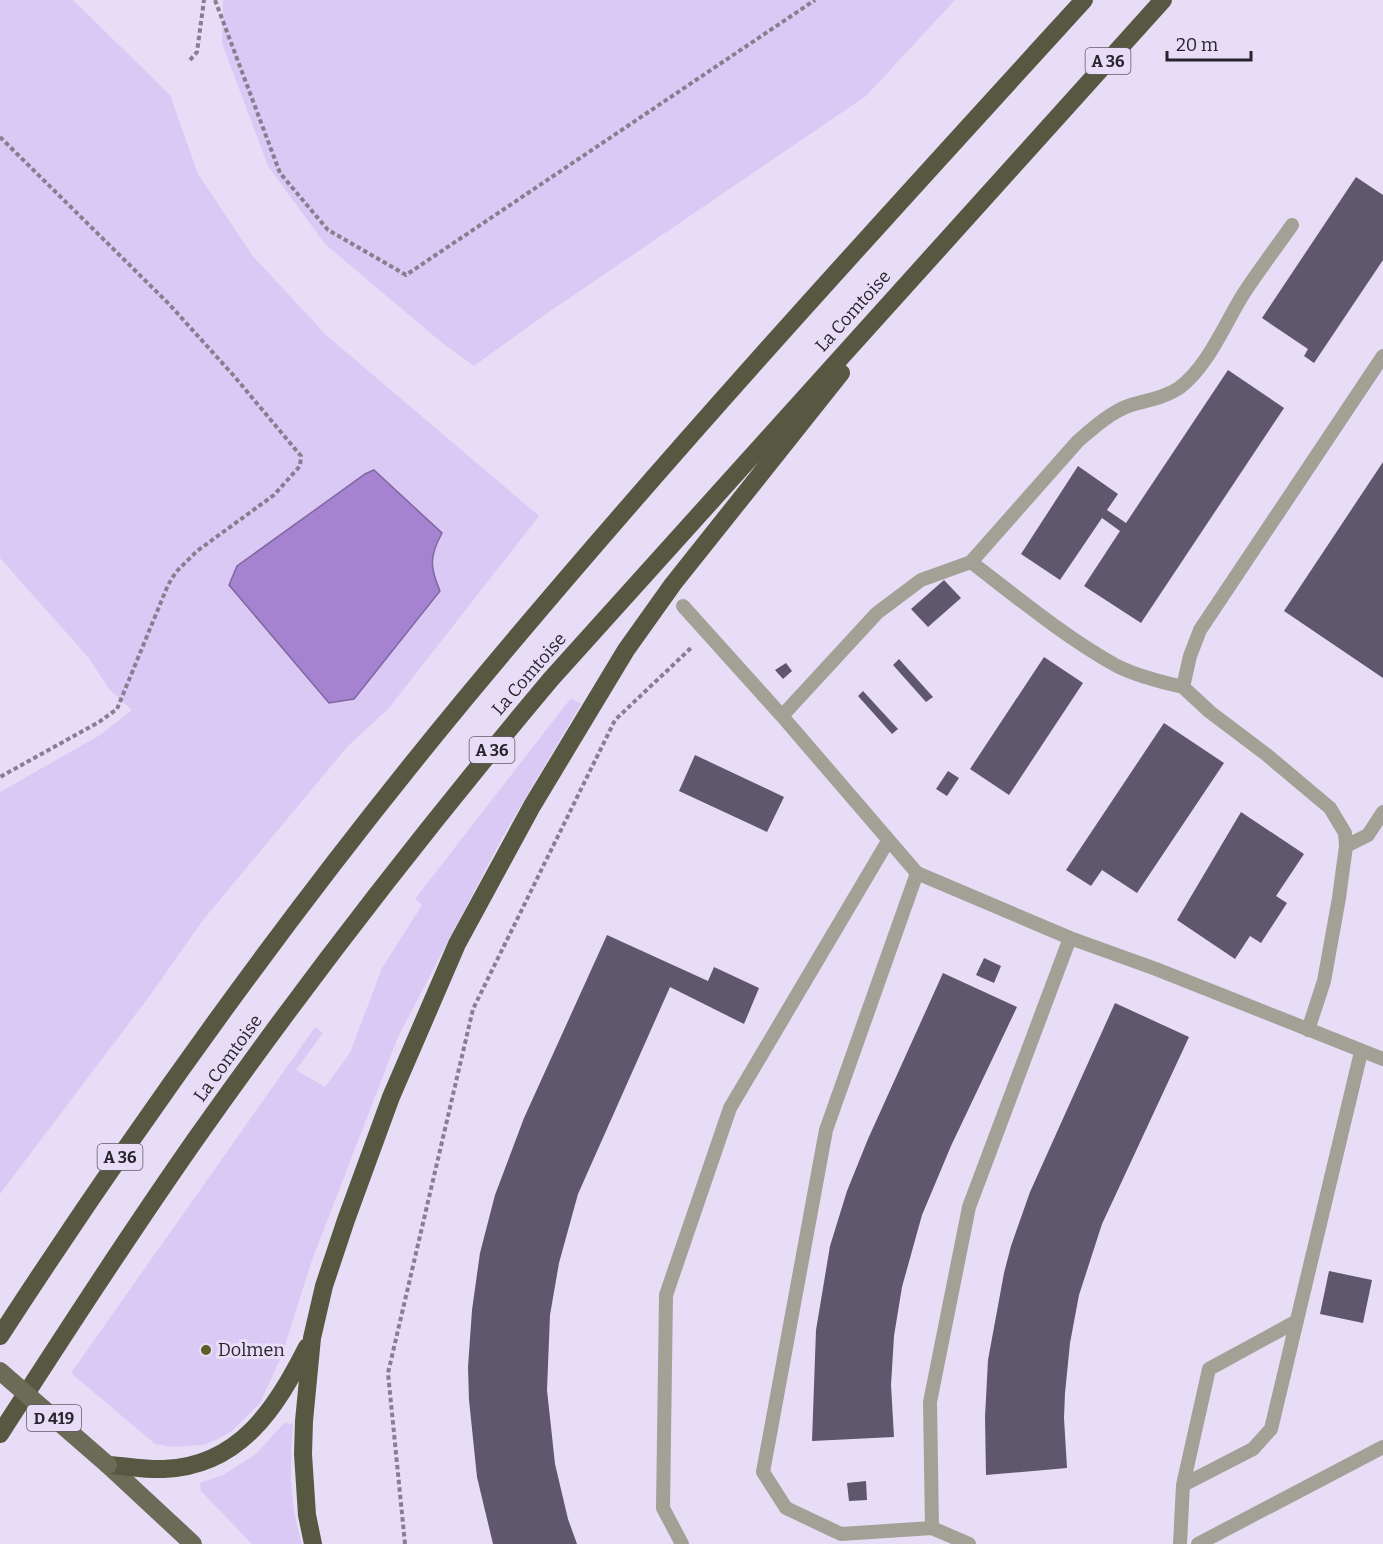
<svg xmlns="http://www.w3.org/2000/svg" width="1383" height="1544" font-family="Bitter,serif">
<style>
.green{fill:#dbc9f5}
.water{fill:#a583d1;stroke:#8066a0;stroke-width:1.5}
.building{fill:#5f576c}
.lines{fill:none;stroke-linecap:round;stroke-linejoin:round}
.path{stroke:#867f90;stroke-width:4;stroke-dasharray:4.5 3;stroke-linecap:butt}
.lane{stroke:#a1a196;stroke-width:14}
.primary{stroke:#6b6b57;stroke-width:18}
.highway{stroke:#575841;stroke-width:18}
.primary-bridge{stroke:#6b6b57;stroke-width:18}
.poi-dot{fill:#5d5d2a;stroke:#e7ddf6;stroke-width:2}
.labels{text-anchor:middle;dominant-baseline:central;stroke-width:6;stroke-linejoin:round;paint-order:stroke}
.shield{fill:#e7ddf6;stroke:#615c69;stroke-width:1.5}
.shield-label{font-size:16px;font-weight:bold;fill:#28242d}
.street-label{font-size:18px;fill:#28242d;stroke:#e7ddf6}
.poi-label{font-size:18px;fill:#28242d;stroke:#e7ddf6;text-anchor:start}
</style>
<rect width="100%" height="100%" fill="#e7ddf6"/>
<path class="green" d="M0 0H73L170 95 198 174 252 255 326 335 539 516 389 708 347 747 203 920 151 994 0 1194V792L100 735 132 710 109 689 88 657 0 558Z
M223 0H955L866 96 546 314 474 366 441 342 325 244 268 166 222 43Z
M571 698 581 704 503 836 398 1037 311 1263 282 1355 260 1403 232 1431 216 1440 203 1445 172 1447 155 1444 71 1373 315 1027 323 1033 296 1070 325 1087 350 1053 382 968 422 905 415 899Z
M284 1423 293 1424C290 1468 289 1501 302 1544H252L201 1491 200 1483 223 1475 256 1454Z"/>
<path class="water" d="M374 470 442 533C429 557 430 567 440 591L354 699 329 703 229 585 237 566 365 474Z"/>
<path class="building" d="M1356 177 1383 195V260L1314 363 1304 356 1308 349 1262 318Z
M1228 370 1284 408 1141 623 1084 586 1120 531 1102 518 1060 580 1021 554 1078 466 1118 494 1107 510 1126 523Z
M1383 462V678L1284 611Z
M944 580 961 598 928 627 911 609Z
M1044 657 1083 683 1009 795 970 769Z
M899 659 933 697 926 702 893 665Z
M786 663 792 671 783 679 775 670Z
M863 691 898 729 892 734 858 696Z
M1164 723 1224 763 1137 893 1102 870 1091 886 1066 870Z
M695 755 784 797 767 832 679 791Z
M948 771 959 778 947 796 936 789Z
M1241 812 1304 854 1276 896 1287 903 1261 943 1250 936 1235 959 1177 920Z
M607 935 708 981 714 967 759 988 744 1024 670 987 578 1194 559 1263 550 1315 547 1390 555 1464 568 1519 577 1544H493L477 1477 469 1400 468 1367 472 1310 480 1253 495 1195 524 1118Z
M984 958 1001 966 994 983 976 975Z
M943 973 1017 1007 951 1146 922 1215 902 1287 894 1336 891 1385 894 1437 812 1441 816 1330 830 1246 847 1191 868 1139Z
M1115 1003 1189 1037 1102 1224 1079 1295 1070 1343 1065 1393 1064 1418 1067 1468 986 1475 985 1417 988 1360 1004 1273 1011 1246 1030 1192Z
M1329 1271 1372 1280 1363 1323 1320 1314Z
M866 1481 867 1500 849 1501 847 1483Z"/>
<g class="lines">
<path class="path" d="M215 0 280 173 328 230 406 275 815 0
M190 60 197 52 204 0
M0 137 169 304 234 376 301 456 300 466 274 495 197 551 176 572 168 585 117 709 99 722 0 777
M405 1544 388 1373 473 1009 615 720 692 647"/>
<path class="lane" d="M683 606 782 716 917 873 1070 938 1156 969 1383 1059
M1183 687C1161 682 1137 676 1117 666 1065 637 1018 598 971 562L1078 441C1093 428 1112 411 1131 405 1148 400 1164 398 1179 388 1208 367 1225 323 1244 293 1259 270 1276 248 1292 225
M782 716 877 613 921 580 971 562
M1346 846 1368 835 1383 812
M917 873 826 1130 763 1472 786 1508 841 1534 932 1528
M1308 1030 1324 981 1339 898 1346 846 1345 833 1330 808 1267 755 1210 712 1183 687 1190 656 1200 630 1383 356
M1183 1485 1209 1369 1297 1321
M682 1544 663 1508 666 1295 730 1108 888 841
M969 1544 932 1528 930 1402 969 1207 1070 938
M1180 1544 1183 1485 1253 1449 1271 1429 1361 1052
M1198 1544 1383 1447"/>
<path class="primary" d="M108 1465 193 1544"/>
<path class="highway" d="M0 1336C143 1116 297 902 464 700 663 460 874 230 1084 0
M0 1434C64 1335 128 1236 195 1140 307 981 426 828 551 679L1163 0
M108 1465C127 1466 146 1470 164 1469 240 1466 276 1408 307 1347
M313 1544 307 1515 303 1454 304 1421 312 1338 324 1286 346 1220 391 1097 457 944 532 806 626 650 673 584 841 373"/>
<path class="primary-bridge" d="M0 1371 108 1465"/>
</g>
<circle class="poi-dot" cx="206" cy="1350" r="6"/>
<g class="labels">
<g class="shield">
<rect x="1085.5" y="48" width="45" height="26" rx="4.5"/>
<rect x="469.5" y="737" width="45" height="26" rx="4.5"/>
<rect x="97.5" y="1144" width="45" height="26" rx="4.5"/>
<rect x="27" y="1405" width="54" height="26" rx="4.5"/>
</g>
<g class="shield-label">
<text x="1108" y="61">A 36</text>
<text x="492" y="750">A 36</text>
<text x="120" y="1157">A 36</text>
<text x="54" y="1418">D 419</text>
</g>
<g class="street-label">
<text transform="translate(853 311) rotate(-48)">La Comtoise</text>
<text transform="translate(529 674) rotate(-49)">La Comtoise</text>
<text transform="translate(228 1058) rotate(-54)">La Comtoise</text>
</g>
<g class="poi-label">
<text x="218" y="1350">Dolmen</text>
</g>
</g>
<path d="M1167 51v9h84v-9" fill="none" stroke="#28242d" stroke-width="3"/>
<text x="1176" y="51" font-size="18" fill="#28242d" stroke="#e7ddf6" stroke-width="4.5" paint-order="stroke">20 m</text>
</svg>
